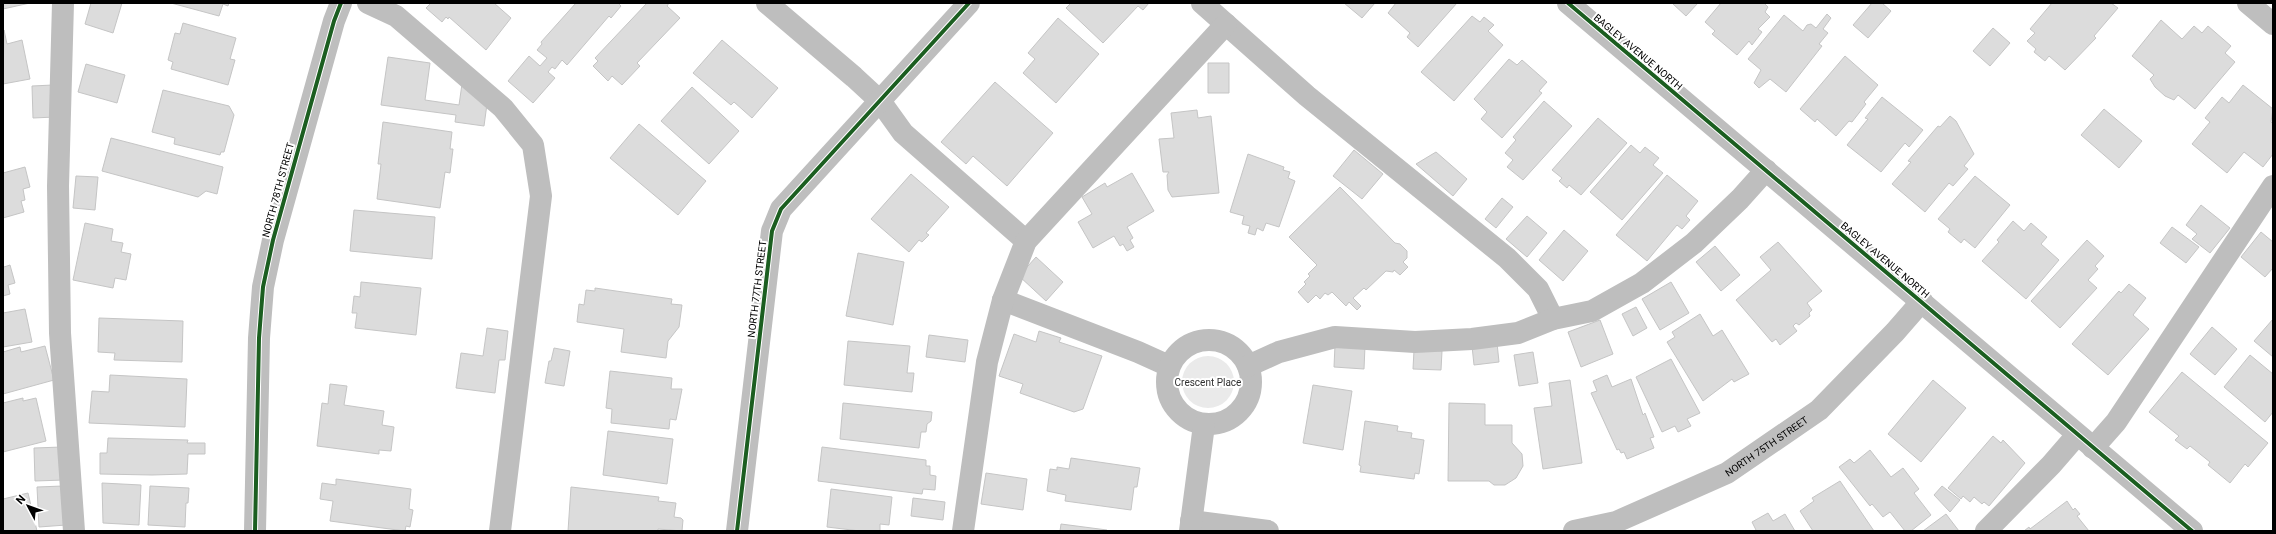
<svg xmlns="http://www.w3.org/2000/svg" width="2276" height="534" font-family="Roboto,sans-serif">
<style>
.green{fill:#eaeaea}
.building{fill:#dcdcdc;stroke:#c5c5c5}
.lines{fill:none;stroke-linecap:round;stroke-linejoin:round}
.minor{stroke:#bebebe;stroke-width:22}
.cycleway-casing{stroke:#fff;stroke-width:6}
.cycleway{stroke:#1b5e20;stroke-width:4}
.labels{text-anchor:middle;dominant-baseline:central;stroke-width:4;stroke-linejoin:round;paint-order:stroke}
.street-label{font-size:10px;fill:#000;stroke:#fff}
.park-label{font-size:10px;fill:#2f2f2f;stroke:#fff}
</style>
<rect width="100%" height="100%" fill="#fff"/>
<path class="green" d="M1182 382a26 26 0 1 1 52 0a26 26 0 1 1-52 0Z"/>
<path class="building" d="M3 3H30L3 9Z
M91 3H122L113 33 85 24Z
M171 3H229L228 6 223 4 219 16Z
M428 3H494L511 18 486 50 449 17 448 19 446 17 442 22 426 8 430 4Z
M576 3H618L621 6 611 18 609 16 567 65 562 60 555 69 552 67 548 72 555 78 533 103 508 81 529 56 540 66 547 58 537 50 542 44 541 42Z
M647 3H669L667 6 680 18 637 63 640 66 622 85 612 76 608 81 593 66 598 61 595 58Z
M1071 3H1149L1143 10 1138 6 1103 43 1066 8Z
M1344 3H1375L1362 18Z
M1396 3H1457L1418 47 1407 37 1410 33 1388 13Z
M1674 3H1698L1686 16 1673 4Z
M1721 3H1764L1768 7 1765 12 1770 17 1758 29 1762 32 1752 45 1749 41 1737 55 1712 34 1715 31 1705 22Z
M1872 3H1882L1891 11 1868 38 1853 25Z
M2052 3H2111L2118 8 2094 36 2096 38 2065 70 2049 56 2045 61 2034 52 2036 49 2027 41 2035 33 2030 29Z
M1827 14 1831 18 1823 29 1828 33 1819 44 1822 46 1786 92 1770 79 1759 88 1754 83 1761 70 1748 59 1784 15 1803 31 1807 25 1811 24 1816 28Z
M1472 16 1480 22 1484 17 1494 25 1488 31 1503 45 1454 101 1421 72Z
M1058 18 1099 54 1056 103 1023 73 1035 59 1028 53Z
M2161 20 2182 39 2194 26 2202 33 2208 26 2231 46 2225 53 2235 62 2195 109 2178 95 2174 100 2165 96 2155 87 2150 79 2154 75 2132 56Z
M183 23 236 38 230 59 235 60 228 85 171 69 173 62 168 60 175 33 180 34Z
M1993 28 2010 43 1990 66 1973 51Z
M4 30 7 44 22 40 30 79 3 84Z
M722 40 778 88 752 118 734 102 731 105 693 73Z
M1845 56 1878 85 1864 102 1866 104 1852 122 1849 121 1836 136 1817 119 1815 122 1800 109Z
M388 57 430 63 425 100 459 105 462 84 487 104 484 126 455 122 456 115 381 105Z
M1509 59 1517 65 1522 60 1547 82 1539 91 1542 93 1502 138 1481 119 1487 112 1474 99Z
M1208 63H1229V93H1208Z
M86 64 125 75 117 103 78 92Z
M995 82 1053 133 1007 186 973 156 966 164 941 142Z
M53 85 55 117 33 118 32 86Z
M2243 85 2273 109 2271 122 2273 124V154L2263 167 2244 152 2227 173 2192 144 2210 122 2205 118 2222 97 2229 103Z
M692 87 739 131 709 164 661 121Z
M163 90 229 106 234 115 224 152H221L220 155 174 144 175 138 152 132Z
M1882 97 1923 130 1909 147 1905 143 1881 172 1847 145 1868 119 1865 118Z
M1544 101 1572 126 1523 180 1507 167 1513 160 1505 153 1516 140 1513 137Z
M2104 109 2142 141 2119 168 2081 135Z
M1197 110 1198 118 1211 116 1219 193 1172 197 1168 190 1167 175 1169 172H1163L1159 139 1174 138 1171 113Z
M1950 116 1956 121 1974 154 1964 166 1968 169 1953 186 1949 183 1925 212 1892 184 1911 162 1908 161 1938 126 1940 127Z
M1598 118 1627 143 1581 195 1569 185 1567 188 1559 181 1562 178 1552 170Z
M383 122 452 132 450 149H453L450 173 445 172 440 208 377 199 381 164H378Z
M639 124 706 181 678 215 610 158Z
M111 138 223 167 217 194 206 191 198 197 102 171Z
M1631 145 1640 153 1645 147 1659 158 1653 165 1663 173 1622 220 1590 192Z
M1354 150 1383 174 1362 199 1333 176Z
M1436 152 1467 179 1453 196 1416 164Z
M1248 154 1284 167 1283 170 1290 172 1288 178 1295 181 1279 227 1266 223 1263 231 1257 228 1255 235 1248 233 1250 226 1242 224 1244 216 1230 212Z
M25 167 30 187 23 189 25 200 21 201 24 212 3 218V173Z
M1132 173 1154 211 1127 227 1133 238 1130 240 1134 247 1127 251 1123 244 1120 246 1114 236 1093 248 1078 222 1092 214 1082 197 1105 183 1107 187Z
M911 174 949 207 926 233 929 235 922 242 919 240 909 252 871 219Z
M1667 175 1698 201 1686 216 1690 220 1682 229 1677 225 1647 261 1616 235Z
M76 176 98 177 95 210 73 208Z
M1975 176 2010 205 1975 248 1964 239 1961 243 1948 232 1950 229 1938 219Z
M1340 187 1395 243 1400 244 1407 251V258L1403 262 1408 267 1400 275 1394 270 1393 272 1386 271 1366 290 1364 288 1353 298 1361 306 1357 310 1349 302 1346 306 1332 292 1328 295 1325 293 1320 299 1316 295 1308 303 1298 292 1306 284 1304 282 1310 276 1308 274 1317 265 1289 237Z
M1502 198 1513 207 1496 228 1485 219Z
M2201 205 2230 228 2210 253 2192 239 2197 234 2186 225Z
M354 210 435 217 432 259 350 251Z
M1527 216 1547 233 1527 257 1506 239Z
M2013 221 2024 231 2031 223 2047 237 2041 244 2059 260 2026 299 1982 261 1999 242 1997 240Z
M85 223 113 229 111 241 123 243 121 252 131 254 126 280 115 278 113 288 73 280Z
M2172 227 2199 247 2186 263 2160 243Z
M1564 230 1588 251 1563 281 1539 260Z
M2261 232 2273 242V268L2265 277 2241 257Z
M2087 240 2104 256 2095 266 2098 269 2088 280 2097 288 2060 328 2031 301Z
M1778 242 1822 291 1807 303 1812 310 1809 313 1810 316 1799 325 1796 323 1793 326 1797 331 1780 345 1776 339 1772 342 1736 300 1771 270 1760 257Z
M1715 246 1740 275 1721 291 1696 262Z
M858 253 904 262 893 325 846 316Z
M1036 257 1063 282 1046 301 1019 276Z
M3 264 4 267 10 265 15 283 8 285 10 294 3 296Z
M361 282 421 288 416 335 355 328 357 313H352L354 296 360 297Z
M1671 282 1689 313 1660 330 1642 299Z
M2129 284 2146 298 2133 315 2149 329 2108 375 2072 344 2119 291 2121 293Z
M595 288 672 299 671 304 682 305 679 327 668 341 666 358 621 352 624 329 577 322 579 304 584 305 586 290 595 291Z
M1636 307 1647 328 1633 336 1622 314Z
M25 309 32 342 3 347V313Z
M1700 314 1713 336 1722 330 1749 374 1734 382 1732 379 1703 401 1667 342 1675 337 1672 332Z
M99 318 183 321 182 362 114 360 115 353 98 352Z
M2273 319V357L2254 341Z
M1600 320 1613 354 1581 367 1568 332Z
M2212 327 2237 349 2215 375 2190 354Z
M487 328 508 331 505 360H499L495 393 456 388 461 353 483 356Z
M1039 331 1061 338 1059 342 1102 356 1083 409 1074 412 1020 393 1023 384 999 376 1014 334 1036 342Z
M929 335 968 340 965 362 926 357Z
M848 341 910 346 907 373H914L912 392 844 385Z
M1497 343 1499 362 1474 365 1472 346Z
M1335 345 1365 346 1364 369 1334 367Z
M45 346 54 380 3 394V352L20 347 21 352Z
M554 348 570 351 564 386 545 383 549 361H551Z
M1414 350 1442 351 1441 370 1413 369Z
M1533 352 1538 383 1519 386 1514 355Z
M2250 355 2273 374V412L2265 422 2224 387Z
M1671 359 1700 413 1687 419 1691 426 1678 432 1675 426 1662 432 1636 377Z
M610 371 672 378 671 389H682L676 420 670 419 669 429 611 423 612 409 606 408Z
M2182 372 2268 443 2248 467 2245 464 2230 483 2208 465 2210 462 2190 446 2187 449 2175 440 2179 436 2149 412Z
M110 375 187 379 185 427 89 423 92 391 109 392Z
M1607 375 1612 387 1631 379 1643 415 1645 413 1654 437 1650 438 1654 448 1627 459 1624 452 1621 453 1619 449 1617 450 1591 393 1597 391 1593 381Z
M1570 380 1582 463 1543 469 1534 408 1552 406 1549 383Z
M1933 380 1966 408 1921 462 1888 434Z
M330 384 347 386 344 405 384 411 382 425 394 427 391 451 379 450V454L317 446 322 403 328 404Z
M1313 385 1352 391 1343 450 1303 443Z
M23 398V401L36 398 46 441 3 452V403Z
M843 403 932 412 931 421 927 424 926 432H921L919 448 840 439Z
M1449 403 1485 404V425H1512V443L1522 454 1523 466 1516 478 1505 485H1494L1489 481H1448Z
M1365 421 1398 426 1397 431 1412 433 1411 438 1424 440 1419 474 1415 473 1414 479 1360 472 1361 466 1359 465Z
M608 431 673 439 667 484 603 475Z
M1993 436 2001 443 2003 440 2025 463 1989 506 1984 502 1982 504 1974 497 1970 502 1963 496 1961 499 1948 488Z
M108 438 188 440 187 443H205V454H188L187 474 152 475 100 474V453H107Z
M62 447 64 480 35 481 34 448Z
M822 447 926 460V466H930V475L936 476 935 490 923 489 922 494 818 481Z
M1870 450 1891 477 1903 468 1919 489 1914 493 1931 515 1911 531H1905L1890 512 1883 517 1872 504 1870 506 1839 467 1850 459 1854 463Z
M1071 458 1140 468 1137 487H1134L1131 510 1065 501 1066 495 1047 491 1050 469 1057 470V467L1069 469Z
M986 473 1027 479 1023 510 981 504Z
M336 479 411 489 409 509 413 510 410 527 406 526 405 531 330 521 333 501 320 499 322 483 336 485Z
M1840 481 1874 531H1813L1800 511 1814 501 1812 498Z
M102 483 141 485 139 525 103 523Z
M63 486 66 525 39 527 37 487Z
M150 486 189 488 188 503H186L185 527 148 525Z
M1942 486 1960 500 1950 512 1934 495Z
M571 487 659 497 658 501 676 503 674 517 681 518 683 520 682 531 658 529V531H568Z
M831 489 892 497 889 525 880 524V531H860L827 527Z
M28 493 37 531H3V499Z
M913 498 945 502 943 520 911 516Z
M2067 501 2073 510 2075 508 2080 514 2077 516 2089 531H2024L2029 527 2030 529Z
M1768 513 1773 521 1785 514 1795 531H1754L1756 530 1752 522Z
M1946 514 1959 531H1923Z
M1061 524 1107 530V531H1060Z"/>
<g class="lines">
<g class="minor">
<path d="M63 3 58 186 60 333 74 531"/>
<path d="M368 3 396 16 503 108 533 145 541 196 500 531"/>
<path d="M767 3 854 77 880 101 903 133 1026 241"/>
<path d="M1202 3 1307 96 1507 258 1538 289 1553 319"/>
<path d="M1568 3 2192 531"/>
<path d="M2248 3 2273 24"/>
<path d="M1003 300 1138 352 1169 366"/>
<circle cx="1209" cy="382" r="42"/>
<path d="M1248 366 1279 352 1335 337 1415 342 1472 339 1518 333 1553 319 1592 311 1642 283 1694 243 1740 199 1766 170"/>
<path d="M2093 448 2116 422 2273 186"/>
<path d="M1191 521 1268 531"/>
<path d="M255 531 259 338 263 287 273 240 334 21 341 3"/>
<path d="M737 531 772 231 781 209 969 3"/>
<path d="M963 531 987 362 1003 300 1026 241 1226 24"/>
<path d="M1190 531 1204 425"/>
<path id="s1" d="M1574 531 1616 522 1727 473 1819 410 1895 332 1922 301"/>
<path d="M1986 531 2051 465 2077 435"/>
</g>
<defs>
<path id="cycleway" d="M1568 3 2192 531
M255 531 259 338 263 287 273 240 334 21 341 3
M737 531 772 231 781 209 969 3"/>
</defs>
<use href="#cycleway" class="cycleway-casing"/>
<use href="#cycleway" class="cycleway"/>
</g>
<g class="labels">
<g class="street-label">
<text transform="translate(1638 52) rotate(40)">BAGLEY AVENUE NORTH</text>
<text transform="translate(278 190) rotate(-75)">NORTH 78TH STREET</text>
<text transform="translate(1885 260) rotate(40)">BAGLEY AVENUE NORTH</text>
<text transform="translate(757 289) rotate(-83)">NORTH 77TH STREET</text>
<text stroke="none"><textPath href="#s1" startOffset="212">NORTH 75TH STREET</textPath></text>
</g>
<g class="park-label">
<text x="1208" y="382">Crescent Place</text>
</g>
</g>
<rect width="2276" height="534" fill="none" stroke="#000000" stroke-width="8"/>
<g transform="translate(28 506) rotate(311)" stroke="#ffffff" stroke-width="3" paint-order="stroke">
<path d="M0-3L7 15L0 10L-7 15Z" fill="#000000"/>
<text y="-6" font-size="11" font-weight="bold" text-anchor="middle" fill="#000000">N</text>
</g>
</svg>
